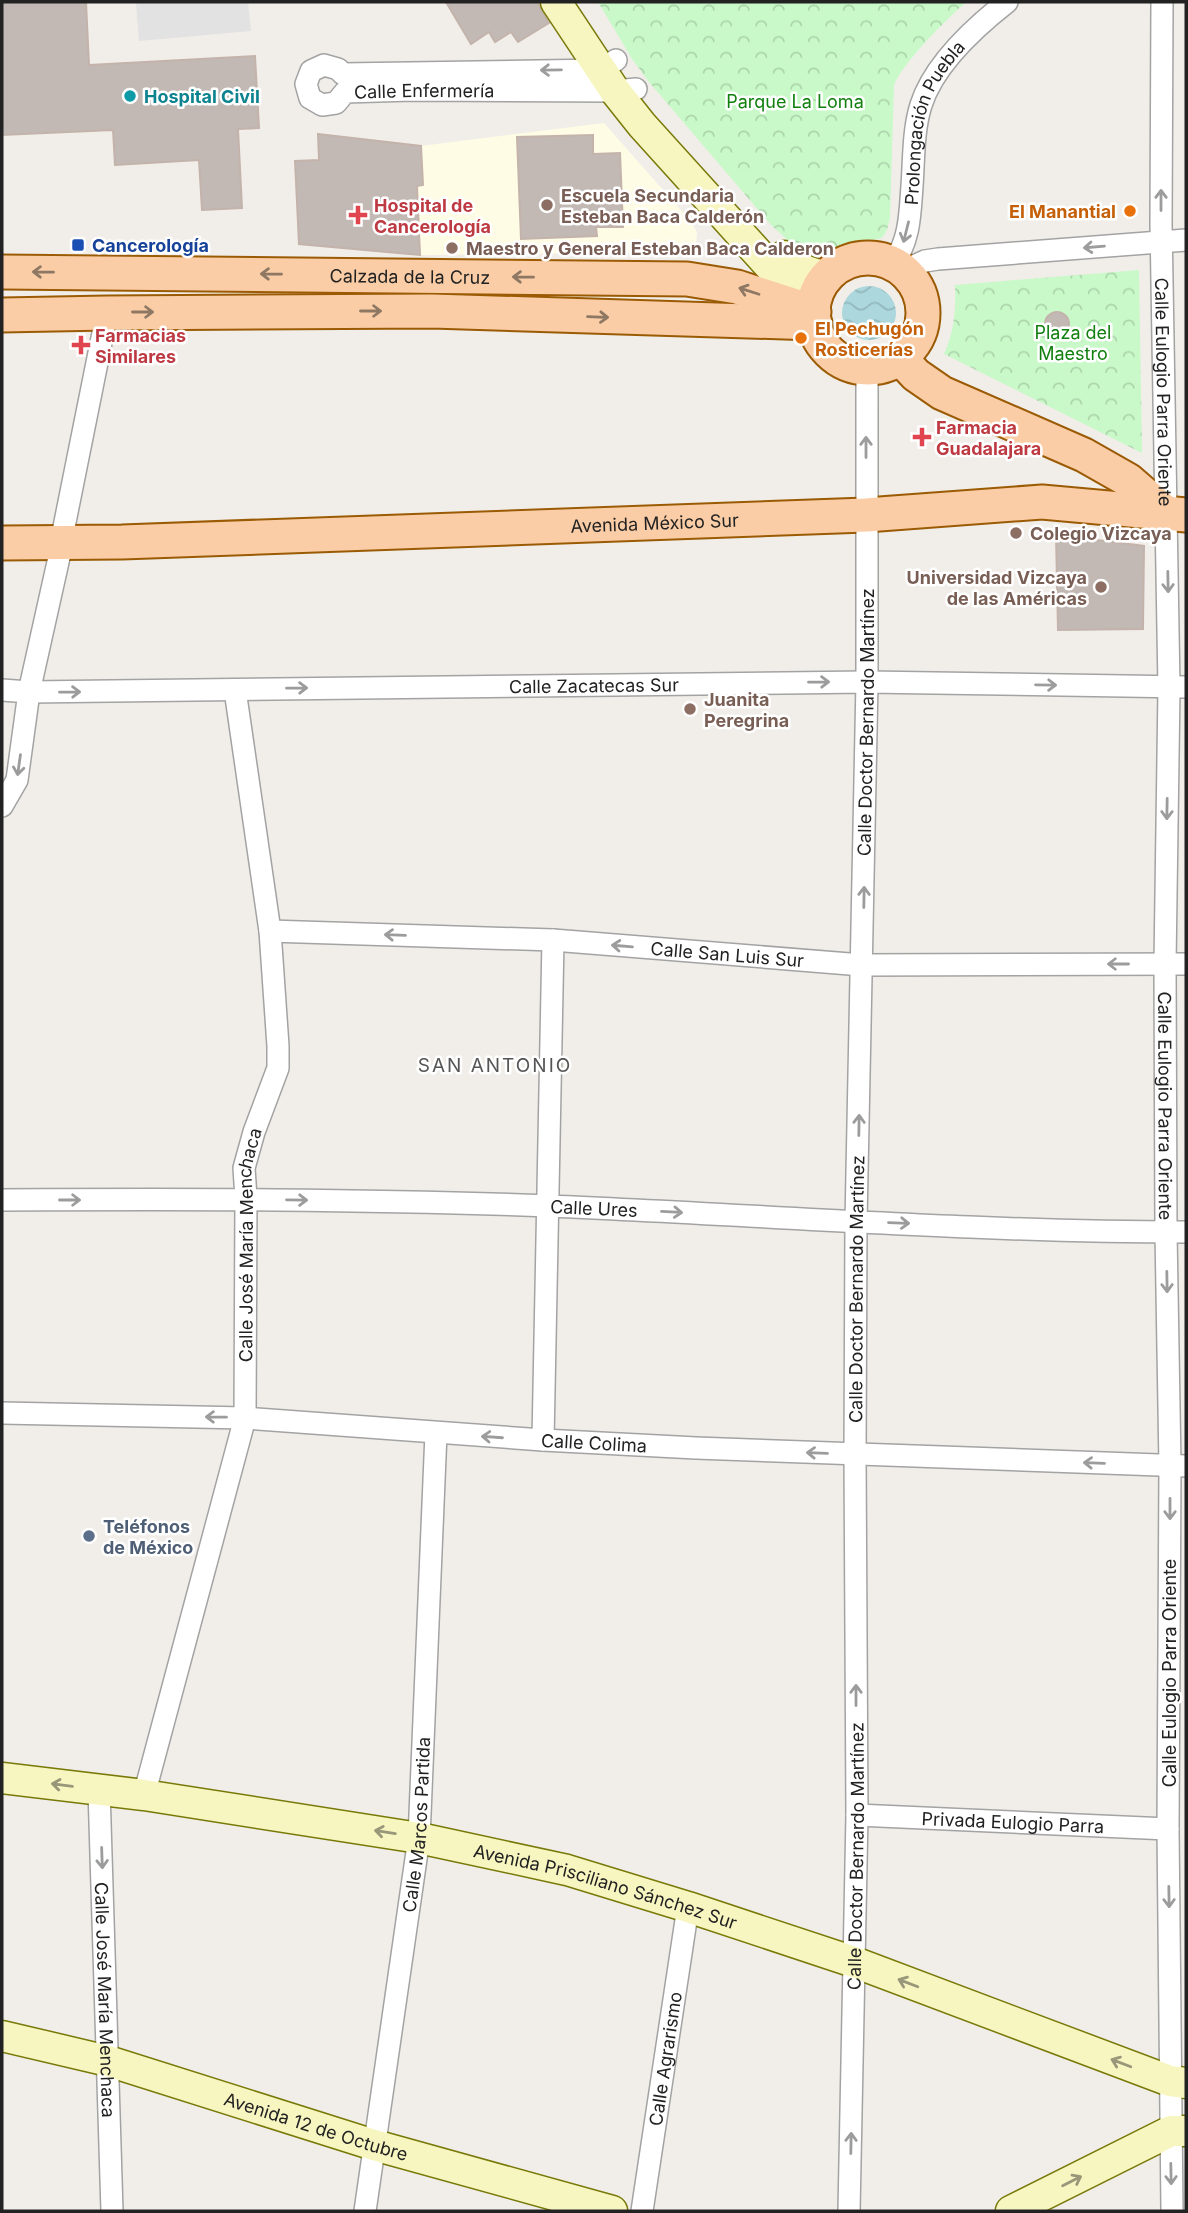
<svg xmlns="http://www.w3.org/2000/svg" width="1188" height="2213" font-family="Inter,sans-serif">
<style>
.education{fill:#fefce5}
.park{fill:url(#park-crowns)}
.parking{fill:#e2e2e2}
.water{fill:url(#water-waves)}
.building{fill:#c2b9b5;stroke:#c3b3ab;stroke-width:2}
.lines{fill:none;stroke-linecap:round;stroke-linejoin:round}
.minor-casing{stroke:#a3a3a3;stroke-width:24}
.secondary-casing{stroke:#787908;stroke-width:33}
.primary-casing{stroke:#9b5b04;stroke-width:37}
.minor{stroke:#fff;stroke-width:21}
.secondary{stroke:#f8f6c0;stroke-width:30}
.primary{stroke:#facda6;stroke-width:33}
.oneway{stroke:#9c9c9c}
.oneway2{stroke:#8e7864}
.oneway3{stroke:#989779}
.culture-dot{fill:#0f9aa8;stroke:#fff;stroke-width:2.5}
.education-dot{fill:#8d6e63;stroke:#fff;stroke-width:2.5}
.food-dot{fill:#e8710a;stroke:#fff;stroke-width:2.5}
.health-dot{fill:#e0444e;stroke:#fff;stroke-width:2.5}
.transit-dot{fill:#1a4fb4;stroke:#fff;stroke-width:2.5}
.service-dot{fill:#5c6f8a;stroke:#fff;stroke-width:2.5}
.labels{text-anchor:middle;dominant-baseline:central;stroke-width:5;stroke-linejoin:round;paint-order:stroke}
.street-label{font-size:18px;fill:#222;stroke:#fff}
.culture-label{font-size:18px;font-weight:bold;fill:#0d838f;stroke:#fff;text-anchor:start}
.park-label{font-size:18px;fill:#11800f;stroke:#fff}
.education-label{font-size:18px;font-weight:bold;fill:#785e54;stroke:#fff;text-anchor:start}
.health-label{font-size:18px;font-weight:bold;fill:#be3a42;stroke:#fff;text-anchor:start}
.food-label{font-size:18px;font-weight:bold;fill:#c56008;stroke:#fff;text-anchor:end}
.transit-label{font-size:18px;font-weight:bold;fill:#164399;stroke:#fff;text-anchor:start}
.service-label{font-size:18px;font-weight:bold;fill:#4e5e75;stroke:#fff;text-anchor:start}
.neighbourhood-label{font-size:19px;letter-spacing:2px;fill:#555;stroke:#fff}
</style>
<defs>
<pattern id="park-crowns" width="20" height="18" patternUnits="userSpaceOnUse" patternTransform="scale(1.75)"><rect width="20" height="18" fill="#c9f9c9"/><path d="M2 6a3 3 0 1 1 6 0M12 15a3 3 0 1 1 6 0" fill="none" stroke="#acd5ac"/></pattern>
<pattern id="water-waves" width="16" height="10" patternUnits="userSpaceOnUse" patternTransform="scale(1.75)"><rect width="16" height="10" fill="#abd7dd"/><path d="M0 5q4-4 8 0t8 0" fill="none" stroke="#93b8bd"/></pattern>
</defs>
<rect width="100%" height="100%" fill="#f1eee9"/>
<path class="education" d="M604 123 693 224 697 233 696 244 689 249 680 252 420 255 417 186 423 185 421 146Z"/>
<path class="park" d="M598 2H966C946 20 904 61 894 85L890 218 887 230 882 238 830 249 812 248 792 244 771 225 649 82 632 59Z
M1139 270 1142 453 944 354C954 332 956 310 955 285Z"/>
<path class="parking" d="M150 2H248L251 31 139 41 136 3Z"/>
<path class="water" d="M842 313a27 27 0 1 1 54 0a27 27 0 1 1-54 0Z"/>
<path class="building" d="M2 2H86L89 65 255 56 259 128 238 129 242 208 202 210 199 160 115 165 113 130 2 135Z
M446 2H537L549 23 518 42 511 32 495 42 489 32 471 44Z
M318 134 421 146 423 185 417 186 420 255 299 244 295 161 319 160Z
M593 135V154L620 153 623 227H596L597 236 521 239 517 137Z
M1045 324a12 12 0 1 1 24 0a12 12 0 1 1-24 0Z
M1056 535 1144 546 1143 629 1058 630Z"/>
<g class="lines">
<defs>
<g id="minor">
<path id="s1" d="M1162 2 1161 224 1169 688 1165 964 1166 1232 1170 1466 1168 1829 1172 2211"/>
<path id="s2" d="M616 60 601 70 343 74 338 69 324 65 311 71 306 84 310 98 322 105 336 103 345 92 412 90 615 91 636 89"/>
<path id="s3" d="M893 263C910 241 910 213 912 186 914 159 913 130 921 105 934 64 975 27 1007 2"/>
<path d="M903 271 925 261 938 259 1186 240"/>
<path d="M63 532 107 313"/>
<path id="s4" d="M2 690 29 692 867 682 1186 687"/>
<path d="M2 806 17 780 29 692 60 553"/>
<path id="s5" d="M270 931 553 940 862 965 1186 964"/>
<path id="s6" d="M2 1200C184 1199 367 1199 550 1206 762 1215 974 1232 1186 1232"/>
<path id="s7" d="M2 1413 245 1418 543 1440 696 1448 1186 1466"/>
<path d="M543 1440 553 940"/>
<path id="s8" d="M99 1790 112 2211"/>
<path id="s9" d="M144 1795 245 1418 246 1198 244 1168 254 1132 278 1068V1046L270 931 235 690"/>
<path id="s10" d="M857 1815 1168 1829"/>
<path id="s11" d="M365 2211 419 1838 436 1433"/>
<path id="s12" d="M642 2211 688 1907"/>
<path id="s13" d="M849 2211 857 1815 855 1455 856 1222 867 682V368"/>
</g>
<g id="secondary">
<path d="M556 2 615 91 642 125 774 271 802 291 816 297"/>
<path d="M784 256C796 268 810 274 827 276"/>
<path id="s14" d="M2 1778 144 1795 419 1838 567 1870 688 1907 854 1962 1170 2081 1186 2083"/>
<path id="s15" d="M2 2036 108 2061 374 2145 612 2211"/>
<path d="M1011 2211 1171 2131H1186"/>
</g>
<g id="primary">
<circle cx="868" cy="313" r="55"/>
<path id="s16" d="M2 272 687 279 737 287 814 312"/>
<path d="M2 315 107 313 432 311 815 323"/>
<path d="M900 358 916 375 942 393 1084 455 1128 480 1167 514"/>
<path id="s17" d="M2 543 122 542 866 515 1042 502 1186 515"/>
</g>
</defs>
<use href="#minor" class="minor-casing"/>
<use href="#secondary" class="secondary-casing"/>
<use href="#primary" class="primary-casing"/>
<use href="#minor" class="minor"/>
<use href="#secondary" class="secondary"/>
<use href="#primary" class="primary"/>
</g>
<defs><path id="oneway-shaft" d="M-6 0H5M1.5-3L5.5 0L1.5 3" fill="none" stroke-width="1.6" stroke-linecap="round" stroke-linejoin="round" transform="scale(1.75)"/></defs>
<g class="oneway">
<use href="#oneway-shaft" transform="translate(551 70) rotate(179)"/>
<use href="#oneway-shaft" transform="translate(1161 200) rotate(-90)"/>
<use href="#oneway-shaft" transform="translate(906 232) rotate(104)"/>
<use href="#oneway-shaft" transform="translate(1094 247) rotate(175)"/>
<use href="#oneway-shaft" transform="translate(866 447) rotate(-90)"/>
<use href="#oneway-shaft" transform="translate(1168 582) rotate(89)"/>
<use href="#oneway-shaft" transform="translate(819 682) rotate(-1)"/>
<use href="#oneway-shaft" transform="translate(1046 685) rotate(1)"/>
<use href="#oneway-shaft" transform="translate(297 688) rotate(-1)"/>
<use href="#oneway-shaft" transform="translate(70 692) rotate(-1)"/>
<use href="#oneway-shaft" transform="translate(19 765) rotate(98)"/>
<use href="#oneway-shaft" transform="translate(1167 809) rotate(91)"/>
<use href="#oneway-shaft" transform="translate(864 897) rotate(-89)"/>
<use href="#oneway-shaft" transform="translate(395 935) rotate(-178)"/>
<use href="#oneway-shaft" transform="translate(622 946) rotate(-175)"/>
<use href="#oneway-shaft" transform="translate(1118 964) rotate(180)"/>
<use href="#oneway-shaft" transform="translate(859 1125) rotate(-89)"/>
<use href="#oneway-shaft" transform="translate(70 1200)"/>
<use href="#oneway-shaft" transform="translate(297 1200) rotate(1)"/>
<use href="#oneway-shaft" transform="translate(672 1212) rotate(3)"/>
<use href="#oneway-shaft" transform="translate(899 1223) rotate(2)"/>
<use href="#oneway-shaft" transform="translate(1167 1282) rotate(89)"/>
<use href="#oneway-shaft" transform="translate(216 1417) rotate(-179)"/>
<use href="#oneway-shaft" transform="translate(492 1437) rotate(-176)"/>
<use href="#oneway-shaft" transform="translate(817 1453) rotate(-178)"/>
<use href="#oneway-shaft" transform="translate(1094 1463) rotate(-178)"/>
<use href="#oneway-shaft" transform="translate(1170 1509) rotate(90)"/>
<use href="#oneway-shaft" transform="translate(856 1695) rotate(-90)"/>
<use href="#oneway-shaft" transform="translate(102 1858) rotate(88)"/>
<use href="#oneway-shaft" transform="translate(1169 1897) rotate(89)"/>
<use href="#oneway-shaft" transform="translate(851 2143) rotate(-89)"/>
<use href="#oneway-shaft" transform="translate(1171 2174) rotate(89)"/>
</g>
<g class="oneway2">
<use href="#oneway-shaft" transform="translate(43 272) rotate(-179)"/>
<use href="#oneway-shaft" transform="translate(271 274) rotate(-179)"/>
<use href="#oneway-shaft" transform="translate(523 277) rotate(-179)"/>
<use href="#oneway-shaft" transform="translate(749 291) rotate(-162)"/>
<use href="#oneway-shaft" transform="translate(371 311)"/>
<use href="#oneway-shaft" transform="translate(143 312)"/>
<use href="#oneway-shaft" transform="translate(598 317) rotate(2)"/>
</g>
<g class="oneway3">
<use href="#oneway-shaft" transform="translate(62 1785) rotate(-173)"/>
<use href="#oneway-shaft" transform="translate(385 1832) rotate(-171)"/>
<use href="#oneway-shaft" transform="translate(908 1983) rotate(-159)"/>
<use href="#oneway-shaft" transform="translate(1121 2063) rotate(-159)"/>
<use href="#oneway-shaft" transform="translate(1072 2181) rotate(-27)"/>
</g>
<circle class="culture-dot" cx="130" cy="96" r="7"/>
<g class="education-dot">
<circle cx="547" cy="205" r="7"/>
<circle cx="452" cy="248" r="7"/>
<circle cx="1016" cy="533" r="7"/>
<circle cx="1101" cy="587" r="7"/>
<circle cx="690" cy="709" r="7"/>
</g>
<g class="food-dot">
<circle cx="1130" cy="211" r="7"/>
<circle cx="801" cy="338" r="7"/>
</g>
<g class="health-dot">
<path d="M354.5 204.5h7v7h7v7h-7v7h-7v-7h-7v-7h7z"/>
<path d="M77.5 334.5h7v7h7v7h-7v7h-7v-7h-7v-7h7z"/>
<path d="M918.5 426.5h7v7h7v7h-7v7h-7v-7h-7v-7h7z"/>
</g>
<rect class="transit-dot" x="71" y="238" width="14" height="14" rx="3.5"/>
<circle class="service-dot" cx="89" cy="1536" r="7"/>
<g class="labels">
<g class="street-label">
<text stroke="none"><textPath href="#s2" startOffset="462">Calle Enfermería</textPath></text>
<text stroke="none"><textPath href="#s3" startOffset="149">Prolongación Puebla</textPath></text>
<text stroke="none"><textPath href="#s16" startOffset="408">Calzada de la Cruz</textPath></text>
<text stroke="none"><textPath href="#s1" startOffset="390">Calle Eulogio Parra Oriente</textPath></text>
<text stroke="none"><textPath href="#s17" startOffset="653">Avenida México Sur</textPath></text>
<text stroke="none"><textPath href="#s4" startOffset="592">Calle Zacatecas Sur</textPath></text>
<text stroke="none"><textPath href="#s13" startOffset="1489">Calle Doctor Bernardo Martínez</textPath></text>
<text stroke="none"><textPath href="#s5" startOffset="458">Calle San Luis Sur</textPath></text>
<text stroke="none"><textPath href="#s1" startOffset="1104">Calle Eulogio Parra Oriente</textPath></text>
<text stroke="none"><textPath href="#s6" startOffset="592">Calle Ures</textPath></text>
<text stroke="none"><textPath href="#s9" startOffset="564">Calle José María Menchaca</textPath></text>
<text stroke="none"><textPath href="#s13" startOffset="922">Calle Doctor Bernardo Martínez</textPath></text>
<text stroke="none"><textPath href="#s7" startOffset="593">Calle Colima</textPath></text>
<text transform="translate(1169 1673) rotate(-90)">Calle Eulogio Parra Oriente</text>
<text stroke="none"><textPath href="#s10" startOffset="156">Privada Eulogio Parra</textPath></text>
<text stroke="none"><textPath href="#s11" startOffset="390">Calle Marcos Partida</textPath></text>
<text stroke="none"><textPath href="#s13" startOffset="355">Calle Doctor Bernardo Martínez</textPath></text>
<text stroke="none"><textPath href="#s14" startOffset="614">Avenida Prisciliano Sánchez Sur</textPath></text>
<text stroke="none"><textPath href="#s8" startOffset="210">Calle José María Menchaca</textPath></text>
<text stroke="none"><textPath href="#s12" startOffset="154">Calle Agrarismo</textPath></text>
<text stroke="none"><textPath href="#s15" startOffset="327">Avenida 12 de Octubre</textPath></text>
</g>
<g class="culture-label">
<text x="144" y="96">Hospital Civil</text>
</g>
<g class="park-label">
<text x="795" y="101">Parque La Loma</text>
<text x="1073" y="332">Plaza del<tspan x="1073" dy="21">Maestro</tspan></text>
</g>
<g class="education-label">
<text x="561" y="195">Escuela Secundaria<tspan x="561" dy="21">Esteban Baca Calderón</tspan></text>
<text x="466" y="248">Maestro y General Esteban Baca Calderon</text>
<text x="1030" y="533">Colegio Vizcaya</text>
<text x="1087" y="577" text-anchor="end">Universidad Vizcaya<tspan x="1087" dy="21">de las Américas</tspan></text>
<text x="704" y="699">Juanita<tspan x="704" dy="21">Peregrina</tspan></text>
</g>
<g class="health-label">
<text x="374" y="205">Hospital de<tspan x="374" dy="21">Cancerología</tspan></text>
<text x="95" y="335">Farmacias<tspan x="95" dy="21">Similares</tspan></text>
<text x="936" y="427">Farmacia<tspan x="936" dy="21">Guadalajara</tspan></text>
</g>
<g class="food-label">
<text x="1116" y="211">El Manantial</text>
<text x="815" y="328" text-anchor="start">El Pechugón<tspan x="815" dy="21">Rosticerías</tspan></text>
</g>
<g class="transit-label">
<text x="92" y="245">Cancerología</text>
</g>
<g class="service-label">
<text x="103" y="1526">Teléfonos<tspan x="103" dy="21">de México</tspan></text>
</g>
<g class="neighbourhood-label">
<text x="495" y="1065">SAN ANTONIO</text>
</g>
</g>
<rect width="1188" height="2213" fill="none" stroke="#222222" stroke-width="7"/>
</svg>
